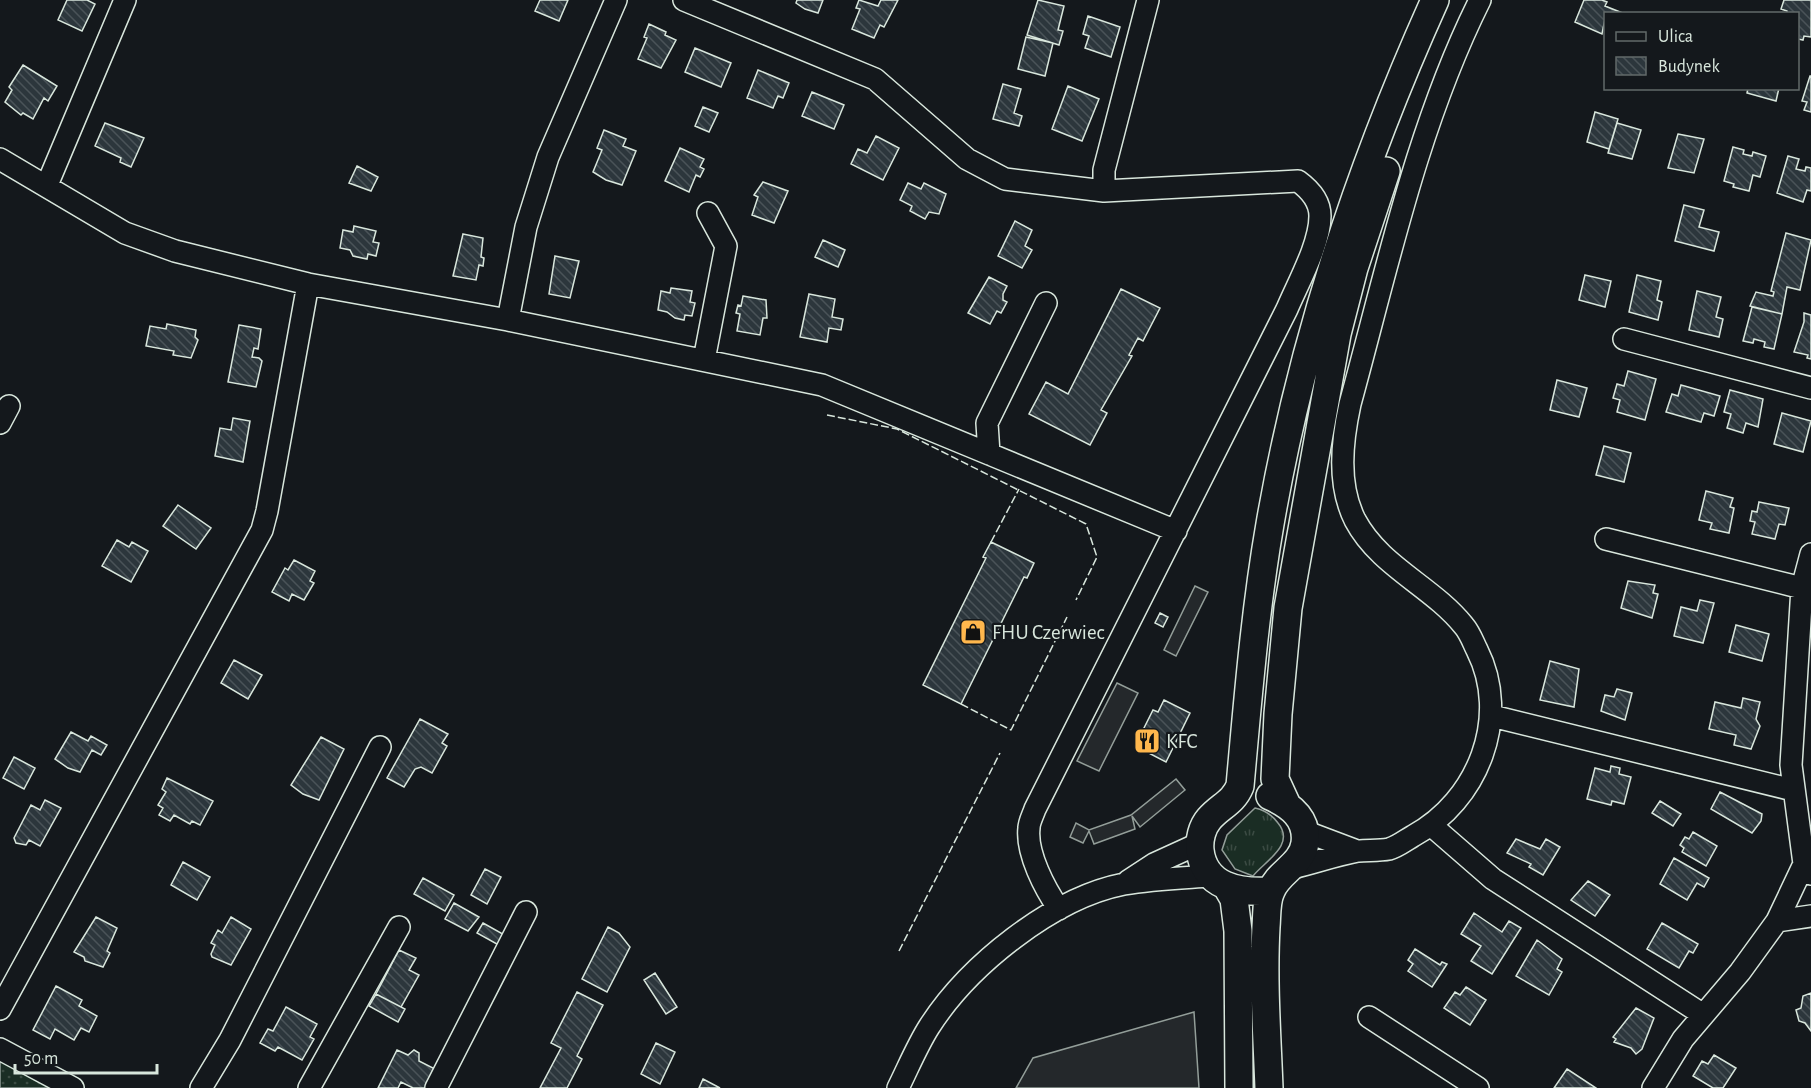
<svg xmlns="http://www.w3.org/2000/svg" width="1811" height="1088" font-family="'Alegreya Sans',sans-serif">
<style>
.grass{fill:url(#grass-tufts);stroke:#939e99;stroke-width:1.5}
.garden{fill:url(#garden-dots);stroke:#939e99;stroke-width:1.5}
.parking{fill:#24282b;stroke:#939e99;stroke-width:1.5}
.building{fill:url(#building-back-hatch);stroke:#d8e6dc;stroke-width:1.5}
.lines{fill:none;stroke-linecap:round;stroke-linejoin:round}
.minor-casing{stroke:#d8e6dc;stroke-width:24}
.major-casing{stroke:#d8e6dc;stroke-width:30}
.minor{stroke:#14181c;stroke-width:21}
.major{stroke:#14181c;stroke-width:27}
.fence{stroke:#d8e6dc;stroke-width:1.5;stroke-dasharray:8 3;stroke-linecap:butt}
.labels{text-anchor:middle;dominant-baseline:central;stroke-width:4.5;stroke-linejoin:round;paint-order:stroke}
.poi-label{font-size:21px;fill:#d8e6dc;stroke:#14181c;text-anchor:start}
</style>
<defs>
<pattern id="grass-tufts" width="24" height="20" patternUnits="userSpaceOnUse" patternTransform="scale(1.5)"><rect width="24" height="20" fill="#1a2d24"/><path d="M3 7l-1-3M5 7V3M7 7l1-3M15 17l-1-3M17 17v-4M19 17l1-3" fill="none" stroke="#3b4b43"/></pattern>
<pattern id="garden-dots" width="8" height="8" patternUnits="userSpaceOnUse" patternTransform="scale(1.5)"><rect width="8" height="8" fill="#1a2d24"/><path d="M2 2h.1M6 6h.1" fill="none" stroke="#3b4b43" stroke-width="1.8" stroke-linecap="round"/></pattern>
<pattern id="building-back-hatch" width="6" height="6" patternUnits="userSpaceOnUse" patternTransform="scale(1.5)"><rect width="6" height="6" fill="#2c363c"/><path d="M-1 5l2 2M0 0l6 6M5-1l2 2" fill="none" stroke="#4a5358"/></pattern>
</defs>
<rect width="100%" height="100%" fill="#14181c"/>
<path class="grass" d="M1255 808C1265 810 1272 815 1278 823 1296 845 1265 861 1253 876L1235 869 1222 850 1227 835Z"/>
<path class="garden" d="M0 1061 53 1088H0Z"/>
<path class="parking" d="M1195 586 1208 592 1176 656 1164 650Z
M1117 683 1138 693 1099 771 1077 761Z
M1176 779 1185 790 1140 827 1132 816 1135 829 1094 844 1089 831 1083 843 1070 837 1076 823 1089 830 1131 815Z
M1194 1012 1199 1088H1016L1033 1058Z"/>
<path class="building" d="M67 0H87L95 4 82 31 58 20Z
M540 0H568L559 21 535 11Z
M797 0H823L818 13 805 9 796 3Z
M859 0 878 6 881 0H898L884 27 880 25 874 38 852 29 860 9 856 8Z
M1038 0 1064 6 1058 30 1063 31 1059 45 1027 35Z
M1584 0H1602L1607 2 1605 6 1620 12 1606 14 1602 34 1575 22Z
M1784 0H1811V37L1804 36 1803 40 1798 39V14H1787V11L1781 9Z
M1088 16 1120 27 1111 57 1085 48 1089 36 1083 34Z
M649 24 666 32 665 35 676 40 661 68 638 59 647 38 644 37Z
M1026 37 1053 43 1045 76 1018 69Z
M695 48 731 63 721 87 685 72Z
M23 65 57 86 48 101 44 98 33 119 23 113 21 115 5 102 12 90 9 87Z
M758 70 789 83 783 98 778 96 773 108 747 98Z
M1810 76H1811V112L1804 110 1807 102 1802 101Z
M1003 84 1021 89 1014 113 1022 116 1019 126 993 119Z
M1068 86 1099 99 1082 141 1052 129Z
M1748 88H1779L1776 101 1747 93Z
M812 92 844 105 834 129 802 116Z
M703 107 718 113 709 132 695 126Z
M1595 112 1618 119 1609 149 1587 142Z
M105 123 144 138 131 167 120 162 121 158 95 146Z
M1617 123 1641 130 1632 159 1608 153Z
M604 130 626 139 623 146 636 151 622 185 606 180 593 172 602 150 597 148Z
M1678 134 1704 139 1694 173 1668 168Z
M876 136 899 148 883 180 851 164 858 149 867 153Z
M1733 147 1744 150 1743 154 1752 156 1753 152 1766 156 1760 177 1753 175 1749 191 1733 187 1734 184 1724 181Z
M680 148 704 159 700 167 704 169 700 177 696 175 689 192 665 181Z
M1788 156 1799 159 1796 169 1805 171 1806 167 1811 168V191L1807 190 1803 202 1777 193Z
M357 166 378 177 371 191 349 183Z
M763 182 788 191 774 223 752 215 758 197 754 195Z
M908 183 921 189 924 183 946 194 939 214 929 212 925 219 910 211 912 206 900 200Z
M1684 205 1704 210 1699 227 1719 232 1714 251 1675 241Z
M1015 221 1032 230 1025 246 1032 250 1022 268 998 256Z
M354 226 376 231 373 242 379 243 376 256 368 254 367 259 353 256 350 250 340 248 343 230 353 232Z
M1786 233 1811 240 1800 290 1787 287 1782 314 1750 306 1756 292 1773 296 1774 292 1771 291Z
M463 234 483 238 481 257 484 258 483 266 479 265 476 280 453 276Z
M823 240 845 250 838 267 815 257Z
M555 256 579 261 570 298 549 294Z
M1585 275 1611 281 1605 307 1579 300Z
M1637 275 1661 281 1657 300 1662 302 1658 320 1629 312Z
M989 277 1007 286 1003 294V300L1007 302 1001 313 997 311 990 324 968 313Z
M671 288 692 291 690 302 695 303 692 316 685 315 684 320 675 318 667 312 658 310 661 291 670 293Z
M1121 289 1160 308 1143 341 1138 338 1129 355 1132 356 1101 410 1107 413 1090 445 1029 414 1046 382 1068 394Z
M1697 291 1721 297 1716 317 1723 319 1719 337 1689 330Z
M809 294 835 299 832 317 843 319 841 330 829 328 827 342 800 337Z
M743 296 766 300 767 318H763L760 335 737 331 740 314 736 313 738 305 741 306Z
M1752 307 1782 314 1774 349 1764 347 1765 342 1754 339 1753 343 1743 341Z
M1804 313 1811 315V359L1807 358 1808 355 1794 352 1804 322Z
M167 324 196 330 195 337 198 340 191 358 173 355 174 351 146 346 150 326 166 329Z
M239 325 261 329 258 349 254 348 252 357 259 358 262 361 256 387 228 382Z
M1628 371 1656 379 1645 420 1617 412 1620 400 1613 398 1617 384 1624 386Z
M1557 380 1587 388 1579 417 1550 410Z
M1681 385 1720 396 1714 416 1704 413 1701 422 1666 412 1672 394 1678 396Z
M1730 390 1763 399 1758 427 1746 423 1743 433 1727 428 1731 414 1724 412Z
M1782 413 1811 421 1803 452 1774 444Z
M233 418 250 421 243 462 215 456 220 428 231 430Z
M1604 446 1631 453 1624 482 1596 475Z
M1706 491 1733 498 1730 507 1734 508 1729 533 1710 529 1712 523 1699 520Z
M1759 502 1789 508 1785 525 1779 524 1775 539 1752 534 1755 522 1750 521 1752 511 1757 512Z
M178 505 211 528 196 549 163 526Z
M117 540 129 547 132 542 148 551 131 582 102 566Z
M991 542 1034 563 1027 578 1024 577 961 704 923 685 986 558 983 557Z
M294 560 315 571 310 581 314 583 304 600 292 594 289 601 272 592 285 568 288 570Z
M1628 581 1655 585 1653 593 1658 594 1652 618 1621 608Z
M1700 600 1714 603 1703 643 1674 636 1681 607 1697 611Z
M1160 613 1168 617 1163 627 1155 623Z
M1736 625 1769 634 1762 661 1729 652Z
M234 660 262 675 248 699 221 683Z
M1550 661 1579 669 1574 707 1540 700Z
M1617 689 1632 693 1625 720 1601 711 1605 695 1614 697Z
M1743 698 1760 702 1756 719 1760 726 1751 749 1734 745 1736 735 1709 729 1715 702 1741 708Z
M1164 700 1190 713 1166 762 1135 746 1153 710 1158 712Z
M420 719 448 734 442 743 447 746 432 773 421 767 415 769 404 787 387 778Z
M71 732 88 741 91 736 107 745 101 755 92 750 80 772 68 768 55 759Z
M321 737 344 749 319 800 303 794 291 785Z
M14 757 35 768 24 789 3 778Z
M1611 766 1620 768 1619 774 1631 777 1624 804 1612 801 1611 805 1587 799 1595 768 1610 772Z
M167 778 213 801 200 825 192 821 190 824 174 815 170 821 159 815 163 808 158 805 166 792 162 789Z
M1720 792 1762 814 1761 821 1752 833 1711 809Z
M45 800 61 808 40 846 29 840 26 845 16 843 14 838 31 805 40 810Z
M1660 801 1681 814 1673 826 1652 813Z
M1693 832 1717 846 1706 866 1682 852 1684 848 1680 845 1685 837 1689 839Z
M1516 839 1540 849 1546 839 1560 847 1543 875 1529 867 1531 864 1507 853Z
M1674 858 1709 878 1704 887 1697 883 1687 900 1660 884Z
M183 862 210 877 197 900 171 885Z
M485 869 501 877 487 904 471 895Z
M423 878 454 895 445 911 414 894Z
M1588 881 1610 895 1595 916 1571 900Z
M454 903 479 917 468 931 445 919Z
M1474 913 1502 932 1509 921 1521 928 1492 974 1471 961 1481 946 1461 934Z
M96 917 117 928 107 951 110 953 103 967 85 961 84 957 74 952Z
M231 917 251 929 231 965 212 957 211 954 215 945 211 943 218 930 222 933Z
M483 923 510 938 504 948 477 933Z
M1662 923 1698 944 1693 953 1689 951 1679 968 1647 949Z
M608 927 619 933 630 947 607 992 582 979Z
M1537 940 1562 959 1557 969 1562 972 1549 995 1516 976Z
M1415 949 1440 965 1442 962 1447 964 1432 987 1408 971 1413 964 1408 960Z
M399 950 416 958 409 970 419 975 401 1007 376 994Z
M655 973 677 1007 666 1014 644 980Z
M56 986 82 1000 79 1006 97 1016 89 1032 81 1028 74 1040 55 1029 50 1039 33 1030Z
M1466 987 1486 1000 1470 1025 1444 1008 1455 992 1460 995Z
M577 992 603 1005 577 1056 582 1059 567 1088H540L561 1048 551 1043Z
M1811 993V1031L1805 1023 1799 1021 1796 1010 1801 1008 1803 996Z
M376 994 405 1009 398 1022 369 1006Z
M286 1007 317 1024 310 1037 314 1039 302 1060 278 1047 275 1051 260 1043 268 1029 273 1031Z
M1636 1008 1654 1018 1642 1049 1636 1054 1631 1048 1614 1042 1616 1039 1613 1037Z
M656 1043 675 1052 660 1084 641 1074Z
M397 1050 408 1055 414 1050 419 1053V1061L435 1069 426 1088H413L401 1082 398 1088H378Z
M1714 1055 1736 1068 1723 1088H1713L1693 1076 1702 1061 1708 1064Z
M1567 1069 1596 1088H1554Z
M703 1079 720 1088H699Z"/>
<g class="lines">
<defs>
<path id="minor" d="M684 0 875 79 967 159 1005 179 1104 191 1298 181C1309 189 1320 201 1320 216 1320 244 1298 283 1287 309L1035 809C1033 815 1029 822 1029 828 1026 853 1045 889 1059 909
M0 159 125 233 175 251 308 284 508 320 822 385 1176 531
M47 185 125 0
M1104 191V170L1148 0
M508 320 526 227 548 157 616 0
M1624 339 1811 388
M704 360 726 246 708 213
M0 423 9 406
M989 454 987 423 1046 303
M1606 539 1802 588
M1811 554 1802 588 1791 765 1804 864 1811 874
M1492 716 1793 790
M1432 826 1493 879 1702 1014
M1304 831 1357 851
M1292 868C1314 863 1336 855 1358 851 1368 850 1379 851 1389 849 1397 847 1406 840 1413 836 1478 801 1511 717 1477 650 1473 642 1470 633 1464 626 1432 586 1380 567 1355 520 1337 484 1342 441 1350 404 1387 269 1417 126 1480 0
M1128 881 1154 864 1200 843
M1777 921 1804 864
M0 1009 262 530 267 511 308 284
M1369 1017 1478 1088
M0 1049 73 1088
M201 1088 230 1040 380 747
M309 1088 399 927
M436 1088 526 912
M898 1088C908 1068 917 1046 929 1027 968 966 1052 898 1124 884 1152 879 1182 878 1210 876
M1653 1088 1683 1039 1740 972 1777 921 1811 916"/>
<path id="major" d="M1286 803 1275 779 1278 714 1288 608 1337 334 1354 268 1386 171
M1227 887 1234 899 1238 931 1239 1088
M1271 891C1239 893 1204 887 1200 850 1199 840 1202 827 1209 819 1220 806 1233 803 1240 786 1248 698 1255 610 1270 524 1301 344 1360 166 1435 0
M1269 1088C1267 1035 1263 981 1266 927 1267 916 1266 901 1271 891 1278 872 1302 865 1305 843 1308 818 1290 805 1270 796"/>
</defs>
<use href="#minor" class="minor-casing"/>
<use href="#major" class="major-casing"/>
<use href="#minor" class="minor"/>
<use href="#major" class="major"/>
<path class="fence" d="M827 415 897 429 1086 524 1097 557 1076 600
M991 542 1019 489
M961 704 1011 730 1067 617
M899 951 1000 753"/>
</g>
<defs>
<symbol id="shop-square" viewBox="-11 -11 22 22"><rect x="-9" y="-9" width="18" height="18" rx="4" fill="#ffb74d" stroke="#14181c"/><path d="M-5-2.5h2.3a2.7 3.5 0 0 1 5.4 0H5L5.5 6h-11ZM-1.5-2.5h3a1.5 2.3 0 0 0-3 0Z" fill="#111"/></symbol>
<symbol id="restaurant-square" viewBox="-11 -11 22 22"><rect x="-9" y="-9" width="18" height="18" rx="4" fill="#ffb74d" stroke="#14181c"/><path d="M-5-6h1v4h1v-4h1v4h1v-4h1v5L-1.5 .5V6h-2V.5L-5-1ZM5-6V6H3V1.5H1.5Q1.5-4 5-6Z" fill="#111"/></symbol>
</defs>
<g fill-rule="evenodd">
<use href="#shop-square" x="958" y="617" width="30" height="30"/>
<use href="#restaurant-square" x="1132" y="726" width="30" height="30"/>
</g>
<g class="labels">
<g class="poi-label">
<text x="992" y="632">FHU Czerwiec</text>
<text x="1166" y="741">KFC</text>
</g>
</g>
<rect x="1604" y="12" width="195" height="78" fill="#14181c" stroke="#626a69" stroke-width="1.5"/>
<rect x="1616" y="32" width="30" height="9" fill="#14181c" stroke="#626a69" stroke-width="1.5"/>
<text x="1658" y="42" font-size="18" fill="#d8e6dc">Ulica</text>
<rect x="1616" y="57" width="30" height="18" fill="url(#building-back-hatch)" stroke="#626a69" stroke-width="1.5"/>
<text x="1658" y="72" font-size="18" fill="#d8e6dc">Budynek</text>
<path d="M15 1064v9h142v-9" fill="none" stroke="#d8e6dc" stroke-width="3"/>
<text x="24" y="1064" font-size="18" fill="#d8e6dc" stroke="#14181c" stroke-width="4.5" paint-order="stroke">50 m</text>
</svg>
